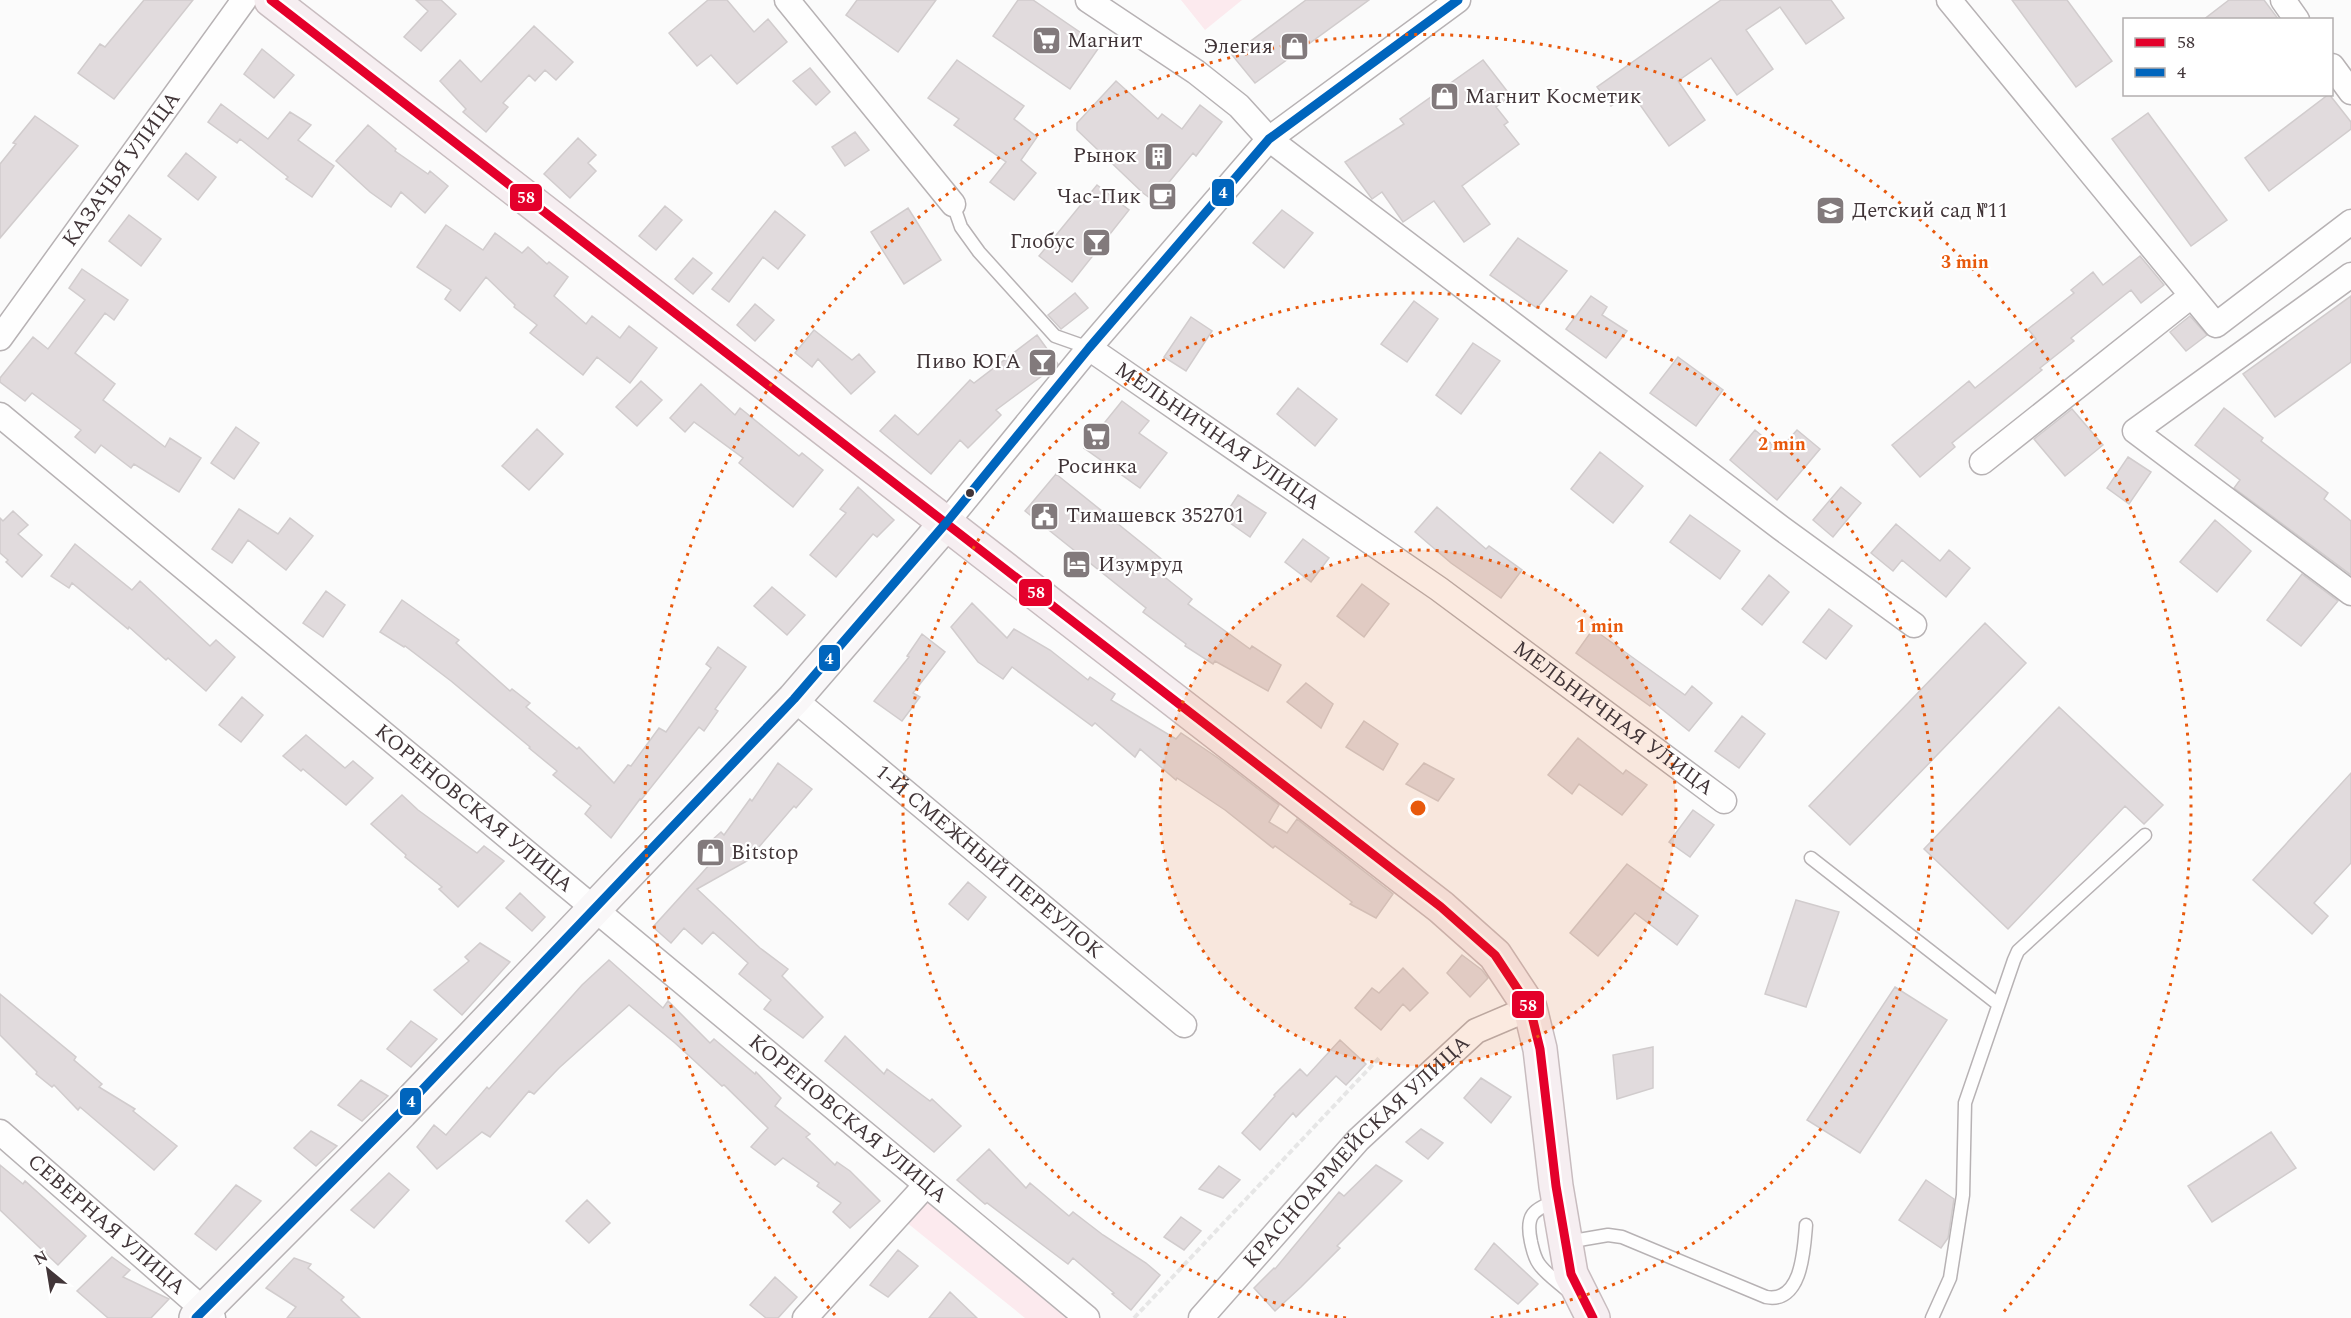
<svg xmlns="http://www.w3.org/2000/svg" width="2351" height="1318" font-family="Spectral,serif">
<style>
.green{fill:#fceaee}
.building{fill:#e1dbdd;stroke:#d1cccd;stroke-width:1.5}
.lines{fill:none;stroke-linecap:round;stroke-linejoin:round}
.lane-casing{stroke:#b7b2b4;stroke-width:15}
.street-casing{stroke:#b7b2b4;stroke-width:27}
.secondary-casing{stroke:#b7b2b4;stroke-width:36}
.primary-casing{stroke:#c8bcbf;stroke-width:36}
.path{stroke:#e6e6e6;stroke-width:4;stroke-dasharray:6 3;stroke-linecap:butt}
.lane{stroke:#fefefe;stroke-width:12}
.street{stroke:#fefefe;stroke-width:24}
.secondary{stroke:#f9f7f8;stroke-width:33}
.primary{stroke:#f6eef1;stroke-width:33}
.bus-1-casing{stroke:#fff;stroke-width:14}
.bus-2-casing{stroke:#fff;stroke-width:14}
.bus-1{stroke:#e4002b;stroke-width:9}
.bus-2{stroke:#0065bd;stroke-width:9}
.ring{fill:none;stroke:#e8590c;stroke-width:3;stroke-dasharray:3 6}
.bus-dot{fill:#413538;stroke:#fff;stroke-width:2}
.labels{text-anchor:middle;dominant-baseline:central;stroke-width:4.5;stroke-linejoin:round;paint-order:stroke}
.poi-label{font-size:21px;fill:#413538;stroke:#fff;text-anchor:start}
.street-label{font-size:21px;fill:#413538;stroke:#fff}
.centre{fill:#e8590c;stroke:#fff;stroke-width:3}
.ring-label{font-size:18px;text-anchor:middle;font-weight:bold;fill:#e8590c;stroke:#fff;stroke-width:4.5;stroke-linejoin:round;paint-order:stroke}
.line-badge{stroke:#fff;stroke-width:2}
.badge-label{font-size:16px;text-anchor:middle;font-weight:bold;fill:#fff}
</style>
<rect width="100%" height="100%" fill="#fbfbfb"/>
<path class="green" d="M1181 0H1242L1205 30Z
M925 1202 932 1203 1072 1318H1025L906 1222Z"/>
<path class="building" d="M144 0H193L114 99 78 73 100 44 105 47Z
M416 0H441L456 14 421 51 404 37 428 11Z
M708 0H727L754 32 768 19 787 42 737 84 711 55 697 66 669 33Z
M857 0H936L898 52 846 15Z
M1018 0H1033L1100 46 1070 89 993 36Z
M1306 0H1369L1255 83 1232 55Z
M1721 0H1831L1844 18 1806 44 1780 7 1746 30 1773 69 1737 95 1711 58 1678 81 1705 120 1669 146 1631 92 1611 106 1597 87Z
M2012 0H2067L2112 61 2076 87Z
M2229 0H2264L2279 20H2203Z
M534 26 573 62 556 80 545 70 535 81 529 75 503 103 508 107 486 132 463 112 466 109 440 81 460 60 481 82Z
M262 49 294 75 274 98 244 74Z
M957 60 1024 106 1014 119 1037 137 1021 160 1036 173 1014 200 990 182 1006 162 954 125 959 119 928 98Z
M1483 60 1511 96 1496 107 1508 122 1504 125 1519 144 1462 186 1490 224 1464 242 1434 201 1403 222 1382 192 1372 199 1345 162 1404 124 1400 119Z
M810 68 830 92 816 105 793 81Z
M1116 81 1158 119 1162 114 1182 129 1200 105 1222 122 1196 156 1193 153 1165 187 1172 193 1161 206 1143 193 1077 130V123Z
M2329 94 2351 122V129L2269 191 2245 158Z
M221 104 268 139 290 112 311 125 298 140 334 166 312 197 286 179 288 177 240 139 237 143 208 122Z
M2148 113 2227 220 2191 246 2112 139Z
M35 116 78 146 0 238V164L16 144 13 143Z
M368 125 396 149 395 151 428 174 430 171 448 186 425 213 401 192 391 207 370 192 336 161Z
M855 132 869 150 845 166 832 147Z
M578 138 596 155 588 163 596 171 570 198 544 174Z
M186 153 216 177 198 200 168 176Z
M1097 185 1129 210 1072 282 1039 256Z
M665 206 682 220 656 250 639 236Z
M908 208 941 260 904 284 871 232Z
M1282 210 1313 233 1284 268 1253 243Z
M775 211 805 235 778 269 763 257 729 302 712 289Z
M129 215 161 239 141 266 109 241Z
M446 225 483 250 495 233 522 253 528 247 547 264 549 262 568 277 554 296 586 324 592 316 620 338 629 326 657 348 630 383 597 357 583 375 530 333 537 325 514 307 515 305 486 277 460 311 445 299 451 290 417 267Z
M1518 238 1567 271 1537 308 1490 275Z
M2140 256 2164 285 2141 303 2131 290 2071 338 2074 341 2040 368 2042 370 1952 443 1955 447 1920 477 1892 445 1969 381 1975 388 2036 339 2028 329 2074 293 2071 290 2093 272 2103 285Z
M693 258 712 273 693 294 675 279Z
M82 269 128 300 114 320 105 313 75 353 115 384 103 400 165 447 170 438 201 458 179 492 134 464 131 468 101 445 95 453 75 437 81 430 32 393 25 401 0 382V378L33 337 48 349 85 300 69 288Z
M1075 293 1088 308 1061 329 1048 315Z
M1591 296 1607 307 1602 315 1627 331 1606 358 1566 329Z
M2351 296V362L2275 417 2243 374Z
M1414 301 1438 319 1407 362 1381 344Z
M755 304 774 320 755 341 737 325Z
M2190 316 2207 335 2186 351 2170 332Z
M1191 317 1212 331 1186 371 1164 357Z
M814 330 852 360 859 354 875 372 851 394 818 359 812 367 795 353Z
M1037 335 1058 364 996 410 1001 415 968 448 960 440 931 474 880 431 895 415 918 435 970 380 974 383Z
M1473 343 1500 361 1461 414 1436 395Z
M1678 357 1723 390 1696 426 1650 393Z
M641 381 662 400 637 426 616 407Z
M701 384 735 415 740 408 799 456 802 453 823 470 793 507 739 463 743 458 694 422 685 432 670 418Z
M1298 388 1337 419 1315 446 1277 414Z
M1122 401 1149 421 1139 433 1167 453 1140 488 1084 448Z
M2224 408 2263 438 2261 441 2328 493 2324 499 2351 521V575L2234 488 2240 480 2195 445Z
M2072 409 2103 445 2065 476 2034 439Z
M236 427 259 443 234 479 211 463Z
M537 429 563 454 529 490 502 466Z
M1755 430 1779 450 1797 430 1820 449 1777 500 1730 460Z
M1600 452 1643 486 1613 523 1571 489Z
M2128 457 2151 472 2129 504 2107 488Z
M1056 474 1164 561 1156 570 1192 599 1188 604 1250 649 1252 646 1281 665 1268 691 1215 661 1213 664 1185 646 1186 644 1143 612 1146 608 1025 511Z
M858 487 894 520 877 537 873 534 836 577 810 555 846 513 840 509Z
M1841 487 1861 503 1833 537 1813 520Z
M1238 495 1266 513 1250 537 1223 518Z
M1437 507 1486 549 1489 546 1522 570 1501 598 1451 563 1415 532Z
M239 509 278 534 290 518 313 536 286 570 248 540 232 563 212 549Z
M13 511 28 525 18 534 42 555 22 577 6 562 8 560 0 553V518L3 521Z
M1690 515 1740 551 1720 579 1670 542Z
M2215 520 2251 551 2217 592 2180 562Z
M1896 524 1940 561 1949 550 1970 568 1946 597 1902 560 1893 571 1871 553Z
M1303 539 1329 558 1311 582 1285 562Z
M75 544 132 590 140 581 210 646 216 640 235 657 206 691 168 658 166 660 129 627 128 629 72 583 69 588 51 576Z
M2302 574 2338 601 2301 646 2267 620Z
M1769 575 1789 592 1762 625 1742 609Z
M1362 584 1389 604 1364 637 1337 616Z
M772 587 805 615 787 635 754 606Z
M326 591 345 605 323 637 303 623Z
M402 600 459 640 456 643 510 691 512 689 530 703 526 707 577 749 579 747 614 783 628 765 631 766 659 728 666 732 711 668 706 664 718 647 746 667 715 709 718 711 704 731 699 727 641 800 640 799 611 838 585 814 591 806 553 775 557 771 529 748 530 747 451 681 405 646 404 647 380 632Z
M972 603 1007 638 1014 629 1050 650 1088 680 1090 677 1115 694 1111 700 1176 739 1181 733 1218 758 1279 805 1269 822 1287 833 1297 819 1393 894 1376 918 1350 904 1352 902 1275 846 1273 848 1225 810 1177 778 1176 780 1140 749 1135 757 1095 723 1092 726 1012 667 1003 679 978 662 951 627Z
M1829 609 1852 626 1826 659 1803 642Z
M1985 623 2026 663 1850 845 1809 806Z
M1593 629 1685 695 1692 686 1712 703 1689 731 1653 702 1650 706 1576 653Z
M922 634 945 652 913 693 920 697 902 721 874 701 909 657 907 656Z
M1306 683 1333 704 1321 728 1287 702Z
M242 697 263 715 241 742 219 725Z
M2059 707 2163 805 2144 824 2125 806 2008 929 1924 849Z
M1742 716 1765 734 1739 768 1715 751Z
M1364 721 1398 744 1383 770 1346 747Z
M306 735 345 768 353 761 373 778 346 805 303 769 301 771 283 756Z
M1578 738 1623 774 1626 770 1647 785 1622 815 1579 784 1572 794 1548 775Z
M778 763 812 789 796 808 794 806 747 861 697 889 760 948 788 969 782 976 823 1017 803 1038 764 1009 771 1000 739 974 748 963 713 932 702 944 684 928 671 943 653 927 711 863 700 851 721 832 724 835 750 799 752 801Z
M1424 763 1454 779 1438 801 1406 784Z
M2351 773V863L2314 903 2328 916 2312 934 2253 880Z
M402 795 418 810 477 853 484 846 504 861 458 907 439 889 442 887 405 857 406 855 371 824Z
M1693 810 1714 825 1690 857 1669 842Z
M1627 864 1698 916 1677 945 1635 913 1598 956 1570 933Z
M968 882 986 897 968 920 949 904Z
M520 893 545 917 532 931 506 908Z
M1796 900 1839 912 1806 1007 1765 994Z
M480 943 510 962 462 1015 434 990 469 961 465 957Z
M1462 955 1482 970 1488 978 1470 997 1447 973Z
M609 960 663 1008 668 1001 710 1043 714 1039 755 1074 756 1072 781 1098 775 1106 810 1134 806 1137 835 1165 837 1162 850 1171 880 1201 850 1228 833 1212 841 1203 817 1186 819 1183 783 1158 775 1165 751 1147 768 1128 724 1085 722 1086 675 1043 629 1005 559 1068 534 1094 529 1091 490 1137 482 1132 437 1169 417 1147 434 1125 446 1135 487 1087 489 1089 582 985Z
M1403 968 1428 993 1410 1011 1403 1004 1381 1030 1355 1008 1372 988 1379 993Z
M1895 987 1947 1020 1860 1153 1807 1120Z
M0 994 76 1057 74 1060 102 1084 99 1087 135 1109 133 1111 177 1146 154 1170 80 1107 78 1110 54 1085 52 1087 36 1074 37 1072 0 1035Z
M411 1021 437 1039 411 1067 387 1049Z
M845 1036 884 1074 887 1069 930 1101 932 1099 961 1126 934 1152 825 1061Z
M1340 1040 1366 1064 1346 1085 1336 1076 1296 1117 1293 1113 1260 1150 1242 1133 1275 1096 1274 1095 1300 1069 1307 1076Z
M1653 1047V1088L1617 1099 1613 1055Z
M1481 1078 1511 1097 1491 1123 1464 1098Z
M361 1080 388 1096 362 1121 338 1105Z
M1421 1129 1443 1143 1428 1159 1406 1142Z
M311 1131 337 1146 316 1166 294 1148Z
M2271 1132 2296 1168 2212 1222 2188 1186Z
M989 1149 1026 1188 1030 1183 1069 1216 1073 1212 1103 1235 1146 1263 1160 1275 1131 1310 1112 1294 1114 1293 1073 1258 1068 1264 987 1203 985 1204 957 1180Z
M0 1165 23 1184 25 1181 86 1236 58 1265 0 1210Z
M1376 1165 1402 1181 1337 1246 1340 1248 1301 1287 1275 1311 1254 1288 1274 1268 1275 1269 1339 1192 1344 1196Z
M1219 1166 1240 1180 1223 1198 1199 1189Z
M389 1173 409 1190 374 1228 351 1210Z
M1926 1180 1954 1199 1948 1238 1941 1248 1899 1220Z
M236 1185 261 1201 216 1250 195 1234Z
M587 1200 610 1223 589 1243 566 1221Z
M1181 1217 1201 1231 1184 1250 1164 1237Z
M1494 1243 1538 1284 1518 1304 1475 1269Z
M898 1250 918 1266 888 1297 870 1285Z
M112 1257 130 1270 123 1277 169 1299 151 1318H108L77 1291Z
M294 1258 311 1264 308 1268 344 1297 341 1300 360 1318H287L296 1307 266 1288Z
M775 1277 797 1297 778 1318H766L750 1305Z
M950 1292 977 1318H929Z"/>
<g class="lines">
<defs>
<path id="lane" d="M953 204 961 227 979 252 1055 336 1089 348
M1811 858 1998 1004
M1558 1200C1533 1210 1525 1214 1531 1242 1533 1250 1534 1257 1539 1264 1546 1274 1558 1282 1567 1290
M1567 1242 1608 1235 1622 1237 1766 1297C1802 1304 1804 1249 1806 1225
M1932 1318 1950 1278 1963 1195 1965 1103 2014 960 2018 951 2145 835"/>
<g id="street">
<path d="M787 0 953 204"/>
<path d="M1088 0 1196 72 1239 106 1269 139 1781 528 1914 625"/>
<path d="M1949 0 2216 325 2351 222"/>
<path d="M2283 0 2297 20"/>
<path d="M2332 66 2351 92"/>
<path d="M2351 275 2135 431 2351 593"/>
<path id="s1" d="M0 338 244 0"/>
<path id="s2" d="M1089 348 1439 589 1724 801"/>
<path id="s3" d="M0 415 1087 1318"/>
<path d="M1982 462 2191 296"/>
<path d="M946 523 1089 348 1269 139 1458 0"/>
<path id="s4" d="M794 699 1184 1025"/>
<path id="s5" d="M0 1132 213 1318"/>
<path d="M805 1318 926 1185"/>
<path id="s6" d="M1201 1318 1358 1140 1476 1031 1530 1008"/>
</g>
<path id="secondary" d="M196 1318 401 1112 794 699 946 523"/>
<path id="primary" d="M271 0 1441 907 1495 955 1530 1008 1540 1049 1556 1186 1571 1274 1593 1318"/>
</defs>
<use href="#lane" class="lane-casing"/>
<use href="#street" class="street-casing"/>
<use href="#secondary" class="secondary-casing"/>
<use href="#primary" class="primary-casing"/>
<path class="path" d="M1134 1318 1379 1058"/>
<use href="#lane" class="lane"/>
<use href="#street" class="street"/>
<use href="#secondary" class="secondary"/>
<use href="#primary" class="primary"/>
<defs>
<path id="bus-1" d="M271 0 1441 907 1495 955 1530 1008 1540 1049 1556 1186 1571 1274 1593 1318"/>
<path id="bus-2" d="M196 1318 401 1112 794 699 946 523 1089 348 1269 139 1458 0"/>
</defs>
<use href="#bus-1" class="bus-1-casing"/>
<use href="#bus-2" class="bus-2-casing"/>
<use href="#bus-1" class="bus-1"/>
<use href="#bus-2" class="bus-2"/>
</g>
<circle cx="1418" cy="808" r="258" fill="#e8590c" fill-opacity=".12"/>
<g class="ring">
<circle cx="1418" cy="808" r="258"/>
<path d="M1346 1318A515 515 0 1 1 1490 1318"/>
<path d="M835 1315A773 773 0 1 1 2001 1315"/>
</g>
<defs>
<symbol id="supermarket-square" viewBox="-11 -11 22 22"><rect x="-9" y="-9" width="18" height="18" rx="4" fill="#827a7c" stroke="#fff"/><path d="M-6-5.5h2.5l.6 2H6L4.5 2H-2.5L-4.4-4H-6ZM-1.5 3.2a1.3 1.3 0 1 0 .1 0ZM3 3.2a1.3 1.3 0 1 0 .1 0Z" fill="#fff"/></symbol>
<symbol id="shop-square" viewBox="-11 -11 22 22"><rect x="-9" y="-9" width="18" height="18" rx="4" fill="#827a7c" stroke="#fff"/><path d="M-5-2.5h2.3a2.7 3.5 0 0 1 5.4 0H5L5.5 6h-11ZM-1.5-2.5h3a1.5 2.3 0 0 0-3 0Z" fill="#fff"/></symbol>
<symbol id="building-square" viewBox="-11 -11 22 22"><rect x="-9" y="-9" width="18" height="18" rx="4" fill="#827a7c" stroke="#fff"/><path d="M-4-6H4V6H1V3H-1V6H-4ZM-2.5-4.3h1.7v1.8h-1.7ZM.8-4.3h1.7v1.8H.8ZM-2.5-1h1.7V.8h-1.7ZM.8-1h1.7V.8H.8Z" fill="#fff"/></symbol>
<symbol id="cafe-square" viewBox="-11 -11 22 22"><rect x="-9" y="-9" width="18" height="18" rx="4" fill="#827a7c" stroke="#fff"/><path d="M-5.5-4.5H6V0H3Q3 3.5 0 3.5H-2.5Q-5.5 3.5-5.5 0ZM3-3.2v2h1.7v-2ZM-6 4.5H4V6H-6Z" fill="#fff"/></symbol>
<symbol id="school-square" viewBox="-11 -11 22 22"><rect x="-9" y="-9" width="18" height="18" rx="4" fill="#827a7c" stroke="#fff"/><path d="M0-5L7-2L0 1L-7-2ZM-4 1L0 2.5L4 1V4Q0 6-4 4Z" fill="#fff"/></symbol>
<symbol id="bar-square" viewBox="-11 -11 22 22"><rect x="-9" y="-9" width="18" height="18" rx="4" fill="#827a7c" stroke="#fff"/><path d="M-6-5H6L.8 .8V4.5H3.5V6h-7V4.5H-.8V.8Z" fill="#fff"/></symbol>
<symbol id="civic-square" viewBox="-11 -11 22 22"><rect x="-9" y="-9" width="18" height="18" rx="4" fill="#827a7c" stroke="#fff"/><path d="M-.6-6.5H3V-4.5H.6V-3L4-1V1h2V6H-6V1h2V-1L-.6-3ZM-1.2 2.5V6h2.4V2.5Z" fill="#fff"/></symbol>
<symbol id="hotel-square" viewBox="-11 -11 22 22"><rect x="-9" y="-9" width="18" height="18" rx="4" fill="#827a7c" stroke="#fff"/><path d="M-6-4.5h1.5V1H6V5H4.5V3h-9V5H-6ZM-4 0a1.8 1.8 0 1 1 3.6 0ZM.5 0V-2.5h3Q6-2.5 6 0Z" fill="#fff"/></symbol>
</defs>
<g fill-rule="evenodd">
<use href="#supermarket-square" x="1030" y="24" width="33" height="33"/>
<use href="#shop-square" x="1278" y="30" width="33" height="33"/>
<use href="#shop-square" x="1428" y="80" width="33" height="33"/>
<use href="#building-square" x="1142" y="140" width="33" height="33"/>
<use href="#cafe-square" x="1146" y="180" width="33" height="33"/>
<use href="#school-square" x="1814" y="194" width="33" height="33"/>
<use href="#bar-square" x="1080" y="226" width="33" height="33"/>
<use href="#bar-square" x="1026" y="346" width="33" height="33"/>
<use href="#supermarket-square" x="1080" y="420" width="33" height="33"/>
<use href="#civic-square" x="1028" y="500" width="33" height="33"/>
<use href="#hotel-square" x="1060" y="548" width="33" height="33"/>
<use href="#shop-square" x="694" y="836" width="33" height="33"/>
</g>
<circle class="bus-dot" cx="970" cy="493" r="5"/>
<g class="labels">
<g class="poi-label">
<text x="1067" y="41">Магнит</text>
<text x="1273" y="47" text-anchor="end">Элегия</text>
<text x="1465" y="97">Магнит Косметик</text>
<text x="1137" y="156" text-anchor="end">Рынок</text>
<text x="1141" y="197" text-anchor="end">Час-Пик</text>
<text x="1852" y="211">Детский сад №11</text>
<text x="1075" y="242" text-anchor="end">Глобус</text>
<text x="1021" y="362" text-anchor="end">Пиво ЮГА</text>
<text x="1097" y="467" text-anchor="middle">Росинка</text>
<text x="1066" y="516">Тимашевск 352701</text>
<text x="1098" y="565">Изумруд</text>
<text x="731" y="853">Bitstop</text>
</g>
<g class="street-label">
<text stroke="none"><textPath href="#s1" startOffset="208">КАЗАЧЬЯ УЛИЦА</textPath></text>
<text stroke="none"><textPath href="#s2" startOffset="156">МЕЛЬНИЧНАЯ УЛИЦА</textPath></text>
<text stroke="none"><textPath href="#s2" startOffset="642">МЕЛЬНИЧНАЯ УЛИЦА</textPath></text>
<text stroke="none"><textPath href="#s3" startOffset="616">КОРЕНОВСКАЯ УЛИЦА</textPath></text>
<text stroke="none"><textPath href="#s4" startOffset="254">1-Й СМЕЖНЫЙ ПЕРЕУЛОК</textPath></text>
<text stroke="none"><textPath href="#s3" startOffset="1102">КОРЕНОВСКАЯ УЛИЦА</textPath></text>
<text stroke="none"><textPath href="#s6" startOffset="228">КРАСНОАРМЕЙСКАЯ УЛИЦА</textPath></text>
<text stroke="none"><textPath href="#s5" startOffset="141">СЕВЕРНАЯ УЛИЦА</textPath></text>
</g>
</g>
<circle cx="1418" cy="808" r="9" class="centre"/>
<g class="ring-label">
<text x="1965" y="268">3 min</text>
<text x="1782" y="450">2 min</text>
<text x="1600" y="632">1 min</text>
</g>
<g class="line-badge">
<rect x="1211" y="178" width="24" height="29" rx="6" fill="#0065bd"/>
<rect x="509" y="183" width="34" height="29" rx="6" fill="#e4002b"/>
<rect x="1018" y="578" width="35" height="29" rx="6" fill="#e4002b"/>
<rect x="818" y="644" width="23" height="28" rx="6" fill="#0065bd"/>
<rect x="1511" y="990" width="34" height="29" rx="6" fill="#e4002b"/>
<rect x="399" y="1087" width="23" height="29" rx="6" fill="#0065bd"/>
</g>
<g class="badge-label">
<text x="1223" y="198">4</text>
<text x="526" y="203">58</text>
<text x="1036" y="598">58</text>
<text x="829" y="664">4</text>
<text x="1528" y="1011">58</text>
<text x="411" y="1107">4</text>
</g>
<rect x="2123" y="18" width="210" height="78" fill="#ffffff" stroke="#b3aeaf" stroke-width="1.5"/>
<rect x="2135" y="38" width="30" height="9" fill="#e4002b" stroke="#b3aeaf" stroke-width="1.5"/>
<text x="2177" y="48" font-size="18" fill="#413538">58</text>
<rect x="2135" y="68" width="30" height="9" fill="#0065bd" stroke="#b3aeaf" stroke-width="1.5"/>
<text x="2177" y="78" font-size="18" fill="#413538">4</text>
<g transform="translate(48 1270) rotate(330)" stroke="#ffffff" stroke-width="4.5" paint-order="stroke">
<path d="M0-4.5L10 22L0 15L-10 22Z" fill="#413538"/>
<text y="-9" font-size="16" font-weight="bold" text-anchor="middle" fill="#413538">N</text>
</g>
</svg>
